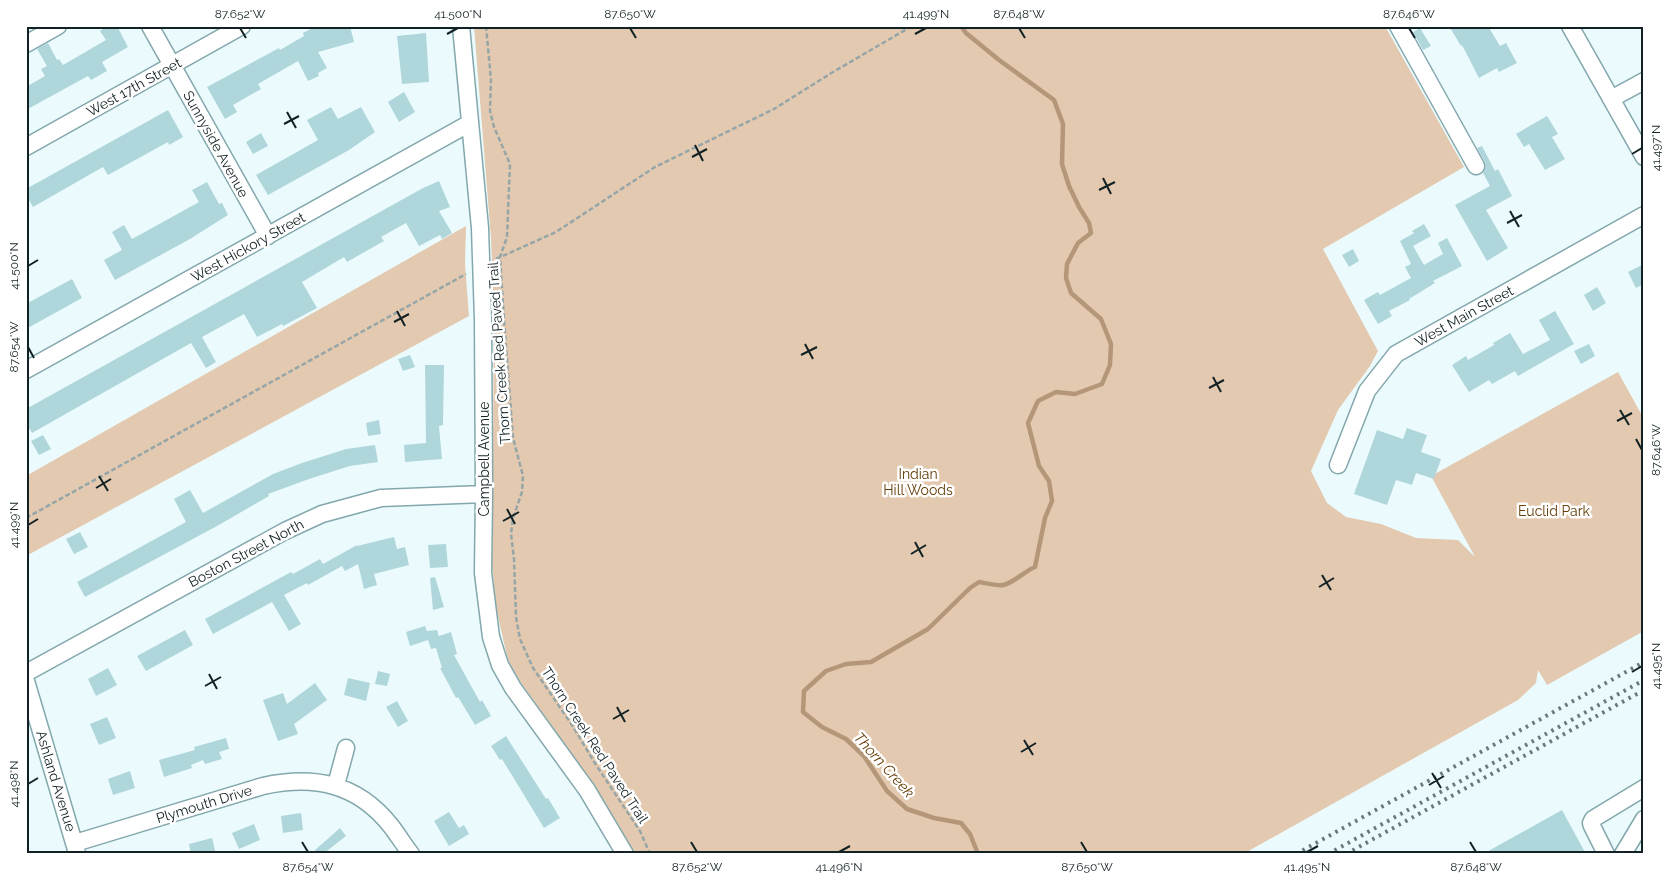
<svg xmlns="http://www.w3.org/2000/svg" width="1670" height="880" font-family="Raleway,sans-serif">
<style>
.green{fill:#e3c9af}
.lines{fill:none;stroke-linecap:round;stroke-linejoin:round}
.stream{stroke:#b49779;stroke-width:4.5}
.building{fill:#afd6db}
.minor-casing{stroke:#82a7ac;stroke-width:19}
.path{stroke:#96a6a8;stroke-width:2.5;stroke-dasharray:5 2.5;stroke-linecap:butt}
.minor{stroke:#fff;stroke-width:16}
.rail{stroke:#69787a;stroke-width:4;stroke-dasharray:2.5 5;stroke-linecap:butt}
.ticks{fill:none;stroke:#122123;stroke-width:2}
.labels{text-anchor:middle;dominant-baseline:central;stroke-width:5;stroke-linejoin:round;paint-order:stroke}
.street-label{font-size:14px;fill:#122123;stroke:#fff}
.park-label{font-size:14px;fill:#643c05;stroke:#fff}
.water-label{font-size:15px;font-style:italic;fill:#673f09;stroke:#fff}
.neatline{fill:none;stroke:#122123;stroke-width:2}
.ticks-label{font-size:12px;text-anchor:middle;fill:#122123}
</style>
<rect width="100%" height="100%" fill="#ebfbfd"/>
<path class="green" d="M474 26H1385L1464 167 1323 249 1378 351 1370 366 1338 410 1311 471 1327 503 1346 517 1381 524 1416 538 1458 540 1475 557 1431 476 1618 372 1644 419V631L1547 685 1538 670 1536 683 1518 700 1243 854H635L597 791 521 683 508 660 496 608 492 564 494 314 491 238Z
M466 226 465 264 469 316 26 556V476Z"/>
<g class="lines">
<path class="stream" d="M961 26 966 33 999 60 1054 100 1063 124 1062 164 1069 186 1079 207 1089 223 1091 233 1078 243 1067 264 1066 278 1071 293 1101 319 1111 344 1110 365 1102 384 1075 394 1056 392 1038 401 1028 423 1039 466 1049 481 1052 501 1045 518 1035 567C1025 571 1012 584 1003 585 998 586 985 583 979 582L970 588 928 629 871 662 846 664 826 671 804 691 803 712 822 727 846 739 864 756 887 791 907 809 934 818 961 823 970 834 978 854"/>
</g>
<path class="building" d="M108 26H117L128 47 102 62 107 71 91 80 88 76 26 110V87L45 76 41 69 47 66 37 49 48 43 57 60 59 59 63 65 106 40 100 31Z
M316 26H350L354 42 318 52 327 68 318 73 319 76 308 81 298 61 258 84 261 89 233 105 237 112 225 119 207 87 279 48 280 50 304 36 303 33Z
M1449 26H1488L1500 46 1506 43 1517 63 1499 72 1497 68 1479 78 1462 45 1461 46Z
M1420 28 1431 46 1423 50 1413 32Z
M426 33 429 82 402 84 397 36Z
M404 92 415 112 399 122 388 102Z
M331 107 338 119 361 107 375 132 349 150 268 195 256 175 318 140 307 120Z
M168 110 183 137 169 145 168 142 108 175 103 167 33 207 26 195V189Z
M1547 116 1558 134 1552 137 1565 159 1545 170 1529 144 1524 147 1516 134Z
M261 133 268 146 253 154 246 142Z
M1482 146 1495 171 1498 169 1512 196 1486 210 1508 248 1487 261 1455 205 1490 186 1483 173 1486 167 1485 162 1477 148Z
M439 181 450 207 439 211 452 233 442 239 440 235 419 246 406 223 381 237 384 241 347 262 344 257 302 282 317 308 283 326 282 324 257 337 244 314 202 337 216 362 206 368 191 343 32 433 26 423V409L423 188Z
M207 182 219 204 222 203 228 215 190 239 115 280 104 260 122 250 112 232 124 225 132 239 143 233 199 202 192 190Z
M1424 224 1431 236 1413 246 1424 265 1443 254 1438 243 1447 238 1462 266 1433 281 1435 283 1409 299 1410 300 1389 311 1392 316 1378 324 1364 300 1378 292 1380 295 1411 278 1405 267 1411 264 1400 241 1414 233 1412 231Z
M1353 249 1359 261 1349 267 1342 255Z
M1644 264V284L1636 288 1628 272Z
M72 279 82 298 26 329V304Z
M1597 287 1606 303 1593 311 1584 295Z
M1555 311 1574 344 1518 376 1515 371 1492 384 1489 380 1469 392 1452 365 1466 356 1468 360 1494 345 1493 343 1510 333 1523 354 1550 340 1539 320Z
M1589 344 1595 356 1581 364 1574 351Z
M410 355 415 367 403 371 398 359Z
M425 365H444L443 425 439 426 442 459 405 462 404 445 426 443Z
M379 420 381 434 368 436 366 423Z
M1407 428 1427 435 1421 452 1441 459 1434 479 1416 473 1412 485 1396 480 1387 505 1354 494 1377 430 1403 439Z
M43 435 51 449 39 455 31 441Z
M375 445 378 462 350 466 309 479 268 494 269 496 217 526 85 597 77 582 186 522 174 499 190 490 203 513 273 474 302 463 346 449Z
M80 532 88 547 74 554 66 539Z
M394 537 397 549 405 547 409 565 374 574 377 585 364 589 358 564 345 571 342 566 308 585 307 583 284 595 301 624 289 631 272 602 213 634 205 619 291 572 293 574 320 559 323 564 357 545V546Z
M446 544 448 567 430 568 428 545Z
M435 577 444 607 433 610 430 578Z
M425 626 427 631 437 630 439 636 451 632 457 654 454 655 480 702 482 700 491 716 475 725 458 697 456 698 440 668H442L436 648 431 649 428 640 410 646 406 632Z
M185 630 193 645 146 671 137 656Z
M108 668 117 685 96 696 88 679Z
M378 671 390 674 387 686 375 684Z
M348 678 370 683 366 701 344 695Z
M315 683 327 700 294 724 298 734 278 741 263 700 283 693 287 704Z
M397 701 408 721 398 727 386 707Z
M107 717 116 738 99 745 90 724Z
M506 736 546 799 548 798 560 818 544 828 502 759 500 760 491 746Z
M226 738 229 749 219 752 222 759 205 764 203 760 191 765 192 768 164 777 159 760 195 750 194 747Z
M130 771 135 788 113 795 108 779Z
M1562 810 1586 854H1483Z
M449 812 459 828 464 825 469 834 449 846 434 821Z
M301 813 303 830 283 833 281 816Z
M254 824 260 840 239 849 232 833Z
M340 828 346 836 323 854H318L315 850Z
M212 838 216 854H191L189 844Z"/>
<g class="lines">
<defs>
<path id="minor" d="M150 26 268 236
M461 26 480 228 483 319 484 494 483 573 491 637 500 665 513 688 587 790 625 854
M1398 26 1476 166
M1570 26 1644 157
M26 44 58 26
M1611 99 1644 81
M26 147 242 26
M26 370 470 123
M1338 465 1367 391 1396 354 1644 215
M26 673 285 531 322 514 381 498 484 494
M26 681 77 853
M336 785 346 748
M75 843 263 786C314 775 357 783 391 826 398 835 404 845 411 854
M1606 854 1592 826 1591 823 1593 819 1644 788
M1623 854 1644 819"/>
</defs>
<use href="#minor" class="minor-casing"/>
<path class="path" d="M486 26 491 80 490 111 494 127 510 164 507 237 500 257 504 320 513 438 523 476 522 492 513 518 511 534 514 559 516 617 520 639 533 668 572 725 596 765 640 831 650 854
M496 259 556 232 655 167 774 109 833 72 907 29 908 26
M26 518 466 274"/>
<use href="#minor" class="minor"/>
<path class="rail" d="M1296 854 1644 662
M1328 854 1644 680
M1346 854 1644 690"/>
</g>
<path class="ticks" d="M240 28 246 38M630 28 636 38M1019 28 1025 38M1409 28 1415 38M447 34 458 28M915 34 926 28M287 112 296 128M284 124 299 116M695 145 703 161M1632 154 1642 148M692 157 707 149M1103 178 1111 194M1099 190 1115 182M1510 211 1519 227M1507 223 1522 215M28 266 38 260M397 311 405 326M394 322 409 314M805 344 813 359M28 347 34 358M801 355 817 347M1213 377 1221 392M1209 388 1224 380M1620 410 1629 425M1617 421 1632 413M1636 439 1642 450M99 476 108 491M96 488 111 479M507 509 515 524M503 521 519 512M28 525 38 519M915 542 923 557M911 554 926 545M1322 575 1331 590M1319 587 1334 578M1632 672 1642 666M209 674 217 689M205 686 221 677M617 707 625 722M613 719 629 710M1024 740 1033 755M1021 752 1036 743M1432 773 1441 788M28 784 38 778M1429 785 1444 776M302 842 308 852M691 842 697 852M1081 842 1087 852M1470 842 1476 852M839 852 850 846M1307 852 1318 846"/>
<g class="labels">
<g class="street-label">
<text transform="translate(134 87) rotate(-29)">West 17th Street</text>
<text transform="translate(216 144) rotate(61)">Sunnyside Avenue</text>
<text transform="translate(248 247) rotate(-29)">West Hickory Street</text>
<text transform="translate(1464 316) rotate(-29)">West Main Street</text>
<text transform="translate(499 353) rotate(-94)">Thorn Creek Red Paved Trail</text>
<text transform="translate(484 459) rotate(-90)">Campbell Avenue</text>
<text transform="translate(246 553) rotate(-28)">Boston Street North</text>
<text transform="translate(595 745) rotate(57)">Thorn Creek Red Paved Trail</text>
<text transform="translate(56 781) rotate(73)">Ashland Avenue</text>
<text transform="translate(204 804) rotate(-17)">Plymouth Drive</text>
</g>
<g class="park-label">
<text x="918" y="474">Indian<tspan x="918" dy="16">Hill Woods</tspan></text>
<text x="1554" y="511">Euclid Park</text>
</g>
<g class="water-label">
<text transform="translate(884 765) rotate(48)">Thorn Creek</text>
</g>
</g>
<rect width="1670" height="880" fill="none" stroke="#ffffff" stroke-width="55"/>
<rect x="28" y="28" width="1614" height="824" class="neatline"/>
<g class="ticks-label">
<text x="240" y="18">87.652°W</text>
<text x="458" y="18">41.500°N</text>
<text x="630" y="18">87.650°W</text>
<text x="926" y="18">41.499°N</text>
<text x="1019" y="18">87.648°W</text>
<text x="1409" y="18">87.646°W</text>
<text transform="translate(1656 148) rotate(-90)" y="4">41.497°N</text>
<text transform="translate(14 266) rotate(-90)" y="4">41.500°N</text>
<text transform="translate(14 347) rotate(-90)" y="4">87.654°W</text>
<text transform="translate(1656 450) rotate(-90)" y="4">87.646°W</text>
<text transform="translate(14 525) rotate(-90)" y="4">41.499°N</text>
<text transform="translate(1656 666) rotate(-90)" y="4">41.495°N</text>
<text transform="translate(14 784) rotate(-90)" y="4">41.498°N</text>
<text x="308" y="871">87.654°W</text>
<text x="697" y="871">87.652°W</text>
<text x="839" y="871">41.496°N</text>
<text x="1087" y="871">87.650°W</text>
<text x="1307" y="871">41.495°N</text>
<text x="1476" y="871">87.648°W</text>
</g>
</svg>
